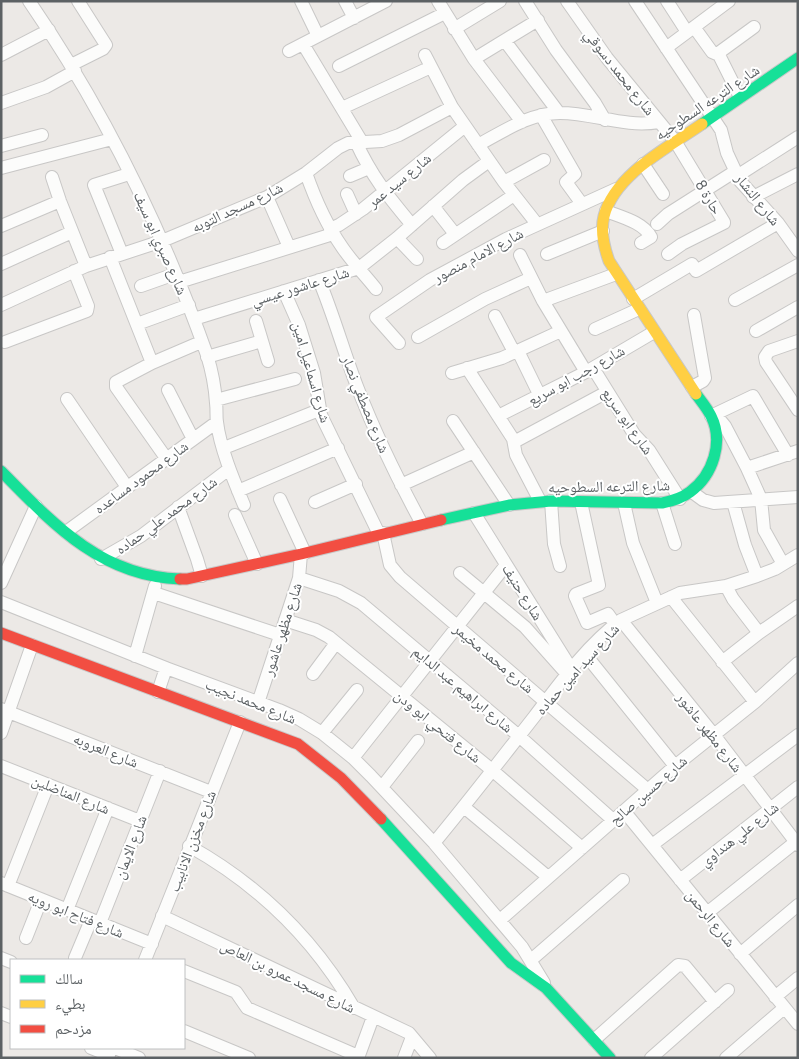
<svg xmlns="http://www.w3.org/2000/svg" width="799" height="1059" font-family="Manrope,'Noto Naskh Arabic',sans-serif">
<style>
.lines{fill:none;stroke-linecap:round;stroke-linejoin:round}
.street-casing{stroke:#c8c7c6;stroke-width:14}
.fast-casing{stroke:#c8c8c8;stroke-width:13}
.slow-casing{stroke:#c8c8c8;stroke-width:13}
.jam-casing{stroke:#c8c8c8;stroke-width:13}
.street{stroke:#fcfcfb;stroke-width:12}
.fast{stroke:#16e098;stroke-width:11}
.slow{stroke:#ffcf43;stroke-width:11}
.jam{stroke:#f24e42;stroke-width:11}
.labels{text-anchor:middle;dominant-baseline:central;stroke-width:4;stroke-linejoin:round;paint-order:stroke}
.street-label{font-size:15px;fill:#5c6164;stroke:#fff}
</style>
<rect width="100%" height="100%" fill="#ece9e6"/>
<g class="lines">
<defs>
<path id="street" d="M29 1C104 110 163 231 207 355 212 371 215 387 216 403 217 410 216 416 217 422 220 448 234 481 244 505
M301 1 318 36
M345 1 354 18
M438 1 474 59 522 122
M525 1 556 50 595 103 605 120
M567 1 607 58 675 141 724 222V223L682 244 668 254
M635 1 721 130 727 153 740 181 778 223 798 251
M667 1 687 32
M694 27 712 52 719 55 740 97
M454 29 500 1
M505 41 559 113
M303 44 362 142
M666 48 729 1
M289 51 386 1
M717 54 754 27
M1 55 49 30
M425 55 452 107 504 182 537 224
M474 59 538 20
M71 65 103 49 106 45 78 1
M339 66 445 13
M1 103 46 87 75 71
M342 108 431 67
M541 115 575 174 566 182 582 204
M356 142C372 177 388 196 412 225
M478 145C504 131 530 113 560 113 594 113 624 128 659 122
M1 146 42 135
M643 164 663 194
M1 168 112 139
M306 173C315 199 326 224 342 247 352 262 365 275 376 289
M350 176 369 168
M737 176 798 137
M52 177 60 201 86 266
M504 182 544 160
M347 194 356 214
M267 197 289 247
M753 197 798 174
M433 206 455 234
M606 211C621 217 643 222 651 237L641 243
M657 224 668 214 734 172
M1 226 60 201
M330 229 339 225 363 209 465 126
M397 238 417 259
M443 243 514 195
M122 254 94 185 129 174
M547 254 603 231
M520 255 543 301 586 372
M110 257 152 363
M1 264 72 232
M319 280C334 316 344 353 358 389 376 435 398 480 422 524
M179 282 333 234
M141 286 175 274
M284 291 299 325 314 373 321 415 379 534
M633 299 692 264 696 271 778 223
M735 300 798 265
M543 301 616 274
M1 305 86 266 162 241 267 197 306 173 338 148 348 143 382 141 399 135 452 107
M495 316 514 352
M194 319 359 268 397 238 463 180 489 161
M256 321 268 361
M137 324 189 305
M595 329 639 309
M756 331 798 307
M418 337 485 299 531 278
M798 341 769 351 765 357 766 362 798 410
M5 342 87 311 88 306 74 271
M399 343 376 317 430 280 506 239 616 189
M518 351 540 396
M207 357 262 341
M467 368 513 439 516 455 540 501
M593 368 634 434 649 450 680 499
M452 373 502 358 561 331
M692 387 703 381 705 378 694 315
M168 390 193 439
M67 399 127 487
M216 400 295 379
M715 414 725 426 747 468 761 499 764 530 783 564
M498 416 586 372 654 332
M711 416 753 396 788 455
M453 421 509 505
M514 442 607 392
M224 448 319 410
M166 458 116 387V382L152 363 201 342
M747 468 798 451
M401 485 474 452
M238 491 338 448
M692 492 703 500 714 503 798 497
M280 499 305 553
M551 501 554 544 560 566
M315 502 356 484
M581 502 599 585 576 594 575 596 587 623 608 614 615 624
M733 502 745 545 757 576
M624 503 633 543 657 603
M662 503 675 544
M178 507 197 559 202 576
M474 513 572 670
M235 515 257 564
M66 532 217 422
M383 533 390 565 400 577 648 790
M101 559 141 536 229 469
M460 573 525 627 566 673
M299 578 339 591 361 603 519 736 613 820
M1 583 36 506
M726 586 733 599 759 633
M154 593 280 635
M671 597 755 702
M1 602 166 668 279 710 299 719 322 733 353 758 371 776 434 843 522 947 544 983
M285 620 316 630 329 637 492 770 582 848
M621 620 714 735 798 845
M585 654 675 766
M135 656 155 586
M722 662 759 633 798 606
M313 674 336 643
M158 692 166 668
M258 703 299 578 301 554
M1 709 211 792
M1 733 32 645
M322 733 357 690
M353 758 506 565
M1 766 140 821
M382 787 418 741
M464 807 548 877
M624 811 798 1024
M434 843C468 802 501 759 534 717 559 684 588 644 621 620L680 593 726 586 757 576 775 569 798 555
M652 845 798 735
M189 846C259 885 314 939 354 1008
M680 880 798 787
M1 883 152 944
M8 886 48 785
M67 910 108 808
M707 913 798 840
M162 916 409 1033 430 1058
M500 920 675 766 755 702 798 663
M100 923 160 771
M26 938 41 900
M740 954 798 905
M1 958 11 962
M75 958 91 920
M145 960 240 722
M531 960 623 880
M184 971 236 992 247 1008 358 1056
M775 997 798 978
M1 1013 11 1017
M184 1031 249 1058
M594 1040 678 965 685 966 715 1002
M91 1048 109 1055
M115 1048 139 1058
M358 1058 373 1017
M404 1058 412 1037
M651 1058 728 990
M726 1058 784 1008"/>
<path id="fast" d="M702 124 798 58
M1 471C53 524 101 576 180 579
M441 520 509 505 551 501 662 503C672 501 682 498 690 492 713 475 724 442 711 416 707 408 701 401 696 394
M381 819 511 963 546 988 610 1058"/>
<path id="slow" d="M696 394 609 261C604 247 600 231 604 216 615 174 669 147 702 124"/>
<path id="jam" d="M180 579H187L301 554 441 520
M1 633 298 744 341 778 381 819"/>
</defs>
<use href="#street" class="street-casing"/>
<use href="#fast" class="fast-casing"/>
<use href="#slow" class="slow-casing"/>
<use href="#jam" class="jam-casing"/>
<use href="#street" class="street"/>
<use href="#fast" class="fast"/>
<use href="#slow" class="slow"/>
<use href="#jam" class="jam"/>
</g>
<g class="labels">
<g class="street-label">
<text transform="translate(620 72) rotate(52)">شارع محمد دسوقي</text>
<text transform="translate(707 102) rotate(-34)">شارع الترعه السطوحيه</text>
<text transform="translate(399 180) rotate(-39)">شارع سيد عمر</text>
<text transform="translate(709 197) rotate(59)">حارة 8</text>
<text transform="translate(758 199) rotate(51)">شارع النشار</text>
<text transform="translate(237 207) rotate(-25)">شارع مسجد التوبه</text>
<text transform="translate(161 243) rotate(66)">شارع صبري ابو سيف</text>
<text transform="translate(478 255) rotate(-28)">شارع الامام منصور</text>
<text transform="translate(300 286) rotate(-17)">شارع عاشور عيسي</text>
<text transform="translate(312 372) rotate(74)">شارع اسماعيل امين</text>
<text transform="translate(576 375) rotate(-29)">شارع رجب ابو سريع</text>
<text transform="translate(366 404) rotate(68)">شارع مصطفي نصار</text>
<text transform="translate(628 421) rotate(55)">شارع ابو سريع</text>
<text transform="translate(141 477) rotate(-36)">شارع محمود مساعده</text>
<text transform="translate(609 486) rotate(-1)">شارع الترعه السطوحيه</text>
<text transform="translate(166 515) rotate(-36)">شارع محمد علي حماده</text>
<text transform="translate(523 592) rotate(58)">شارع حنيف</text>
<text transform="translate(282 629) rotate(-72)">شارع مظهر عاشور</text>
<text transform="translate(494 658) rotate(40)">شارع محمد مخيمر</text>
<text transform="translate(577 669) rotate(-48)">شارع سيد امين حماده</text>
<text transform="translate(463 689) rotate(40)">شارع ابراهيم عبد الدايم</text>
<text transform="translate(251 701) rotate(22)">شارع محمد نجيب</text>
<text transform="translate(438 726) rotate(39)">شارع فتحي ابو ودن</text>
<text transform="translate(710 732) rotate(52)">شارع مظهر عاشور</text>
<text transform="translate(106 750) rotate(22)">شارع العروبه</text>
<text transform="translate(648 790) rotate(-41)">شارع حسين صالح</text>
<text transform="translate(71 794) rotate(22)">شارع المناضلين</text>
<text transform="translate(739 834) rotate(-38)">شارع علي هنداوي</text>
<text transform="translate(192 841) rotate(-69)">شارع مخزن الانابيب</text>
<text transform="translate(130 847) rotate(-69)">شارع الايمان</text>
<text transform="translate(76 914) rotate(22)">شارع فتاح ابو رويه</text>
<text transform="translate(711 918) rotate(51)">شارع الرحمن</text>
<text transform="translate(288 976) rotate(26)">شارع مسجد عمرو بن العاص</text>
</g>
</g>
<rect width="799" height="1059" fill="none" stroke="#5c6164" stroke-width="5"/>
<rect x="10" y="959" width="175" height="90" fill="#ffffff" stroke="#bec0c1"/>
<rect x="20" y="975" width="25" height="8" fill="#16e098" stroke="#bec0c1"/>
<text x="55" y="984" font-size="15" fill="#5c6164">سالك</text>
<rect x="20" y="1000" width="25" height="8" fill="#ffcf43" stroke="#bec0c1"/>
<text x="55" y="1009" font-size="15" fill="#5c6164">بطيء</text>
<rect x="20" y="1025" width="25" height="8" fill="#f24e42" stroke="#bec0c1"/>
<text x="55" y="1034" font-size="15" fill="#5c6164">مزدحم</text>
</svg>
